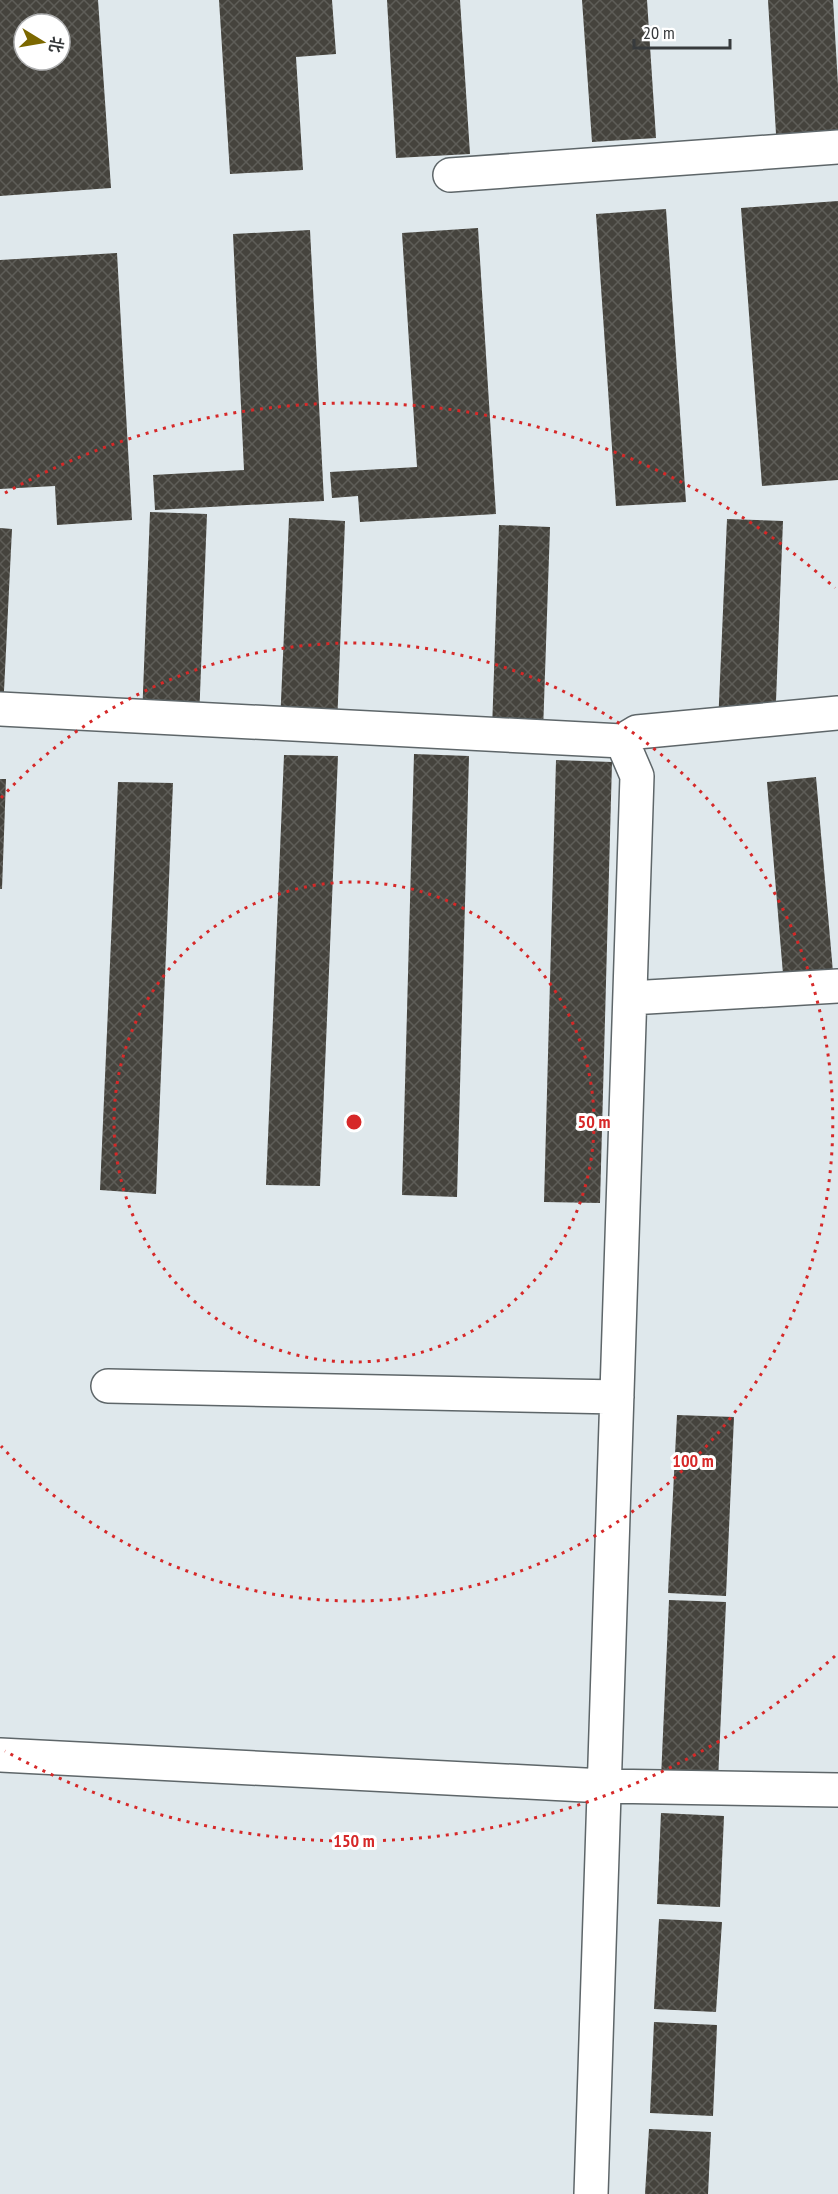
<svg xmlns="http://www.w3.org/2000/svg" width="838" height="2194" font-family="'PT Sans Narrow','Noto Sans SC',sans-serif">
<style>
.building{fill:url(#building-cross-hatch);fill-rule:evenodd}
.lines{fill:none;stroke-linecap:round;stroke-linejoin:round}
.minor-casing{stroke:#5e6669;stroke-width:36}
.minor{stroke:#fff;stroke-width:33}
.ring{fill:none;stroke:#d62828;stroke-width:3;stroke-dasharray:3 6}
.centre{fill:#d62828;stroke:#fff;stroke-width:3}
.ring-label{font-size:18px;text-anchor:middle;font-weight:bold;fill:#d62828;stroke:#fff;stroke-width:6;stroke-linejoin:round;paint-order:stroke}
</style>
<defs>
<pattern id="building-cross-hatch" width="8" height="8" patternUnits="userSpaceOnUse" patternTransform="scale(1.5)"><rect width="8" height="8" fill="#45433d"/><path d="M0 0l8 8M0 8l8-8" fill="none" stroke="#5e5d58"/></pattern>
</defs>
<rect width="100%" height="100%" fill="#dfe8ec"/>
<path class="building" d="M0 0H98L111 188 0 196ZM24 24H60V60H24Z
M219 0H332L336 54 296 57 303 170 230 174Z
M387 0H460L470 154 396 158Z
M582 0H647L656 138 592 142Z
M768 0H833L838 85V130L776 134Z
M838 201V480L762 486 741 208Z
M666 209 686 502 616 506 596 214Z
M478 228 496 514 360 522 358 496 332 498 330 472 417 467 402 233Z
M310 230 324 501 155 510 153 475 244 470 233 234Z
M117 253 132 520 57 525 55 486 0 489V260Z
M150 512 207 514 199 720 142 718Z
M289 518 345 521 337 726 280 724Z
M727 519 783 521 775 727 718 725Z
M499 525 550 527 543 732 492 730Z
M0 528 12 529 3 711H0Z
M414 754 469 756 457 1197 402 1195Z
M284 755 338 756 320 1186 266 1185Z
M556 760 612 762 600 1203 544 1202Z
M816 777 835 995 785 998 767 782Z
M0 779H6L2 889H0Z
M118 782 173 783 156 1194 100 1190Z
M677 1415 734 1417 726 1596 668 1593Z
M669 1600 726 1602 718 1781 661 1778Z
M661 1813 724 1816 720 1907 657 1904Z
M659 1919 722 1922 716 2012 654 2009Z
M654 2022 717 2025 713 2116 650 2113Z
M649 2129 711 2132 708 2194H645Z"/>
<g class="lines">
<defs>
<path id="minor" d="M450 175 838 147
M0 709 622 741 637 732 838 713
M630 998 838 986
M108 1386 617 1397
M0 1755 604 1786 838 1790
M591 2194 637 776 622 741"/>
</defs>
<use href="#minor" class="minor-casing"/>
<use href="#minor" class="minor"/>
</g>
<g class="ring">
<circle cx="354" cy="1122" r="240"/>
<path d="M1 798A479 479 0 1 1 1 1446"/>
<path d="M835 1656A719 719 0 0 1 5 1751M5 493A719 719 0 0 1 835 588"/>
</g>
<circle cx="354" cy="1122" r="9" class="centre"/>
<g class="ring-label">
<text x="594" y="1128">50 m</text>
<text x="693" y="1467">100 m</text>
<text x="354" y="1847">150 m</text>
</g>
<g transform="translate(42 42) rotate(101)"><circle r="28" fill="#ffffff" stroke="#afb0b1" stroke-width="1.5"/>
<path d="M0-4.5L10 22L0 15L-10 22Z" fill="#7c6800"/>
<text y="-9" font-size="16" font-weight="bold" text-anchor="middle" fill="#373a3c">北</text>
</g>
<path d="M634 39v9h96v-9" fill="none" stroke="#373a3c" stroke-width="3"/>
<text x="643" y="39" font-size="18" fill="#373a3c" stroke="#ffffff" stroke-width="4.5" paint-order="stroke">20 m</text>
</svg>
